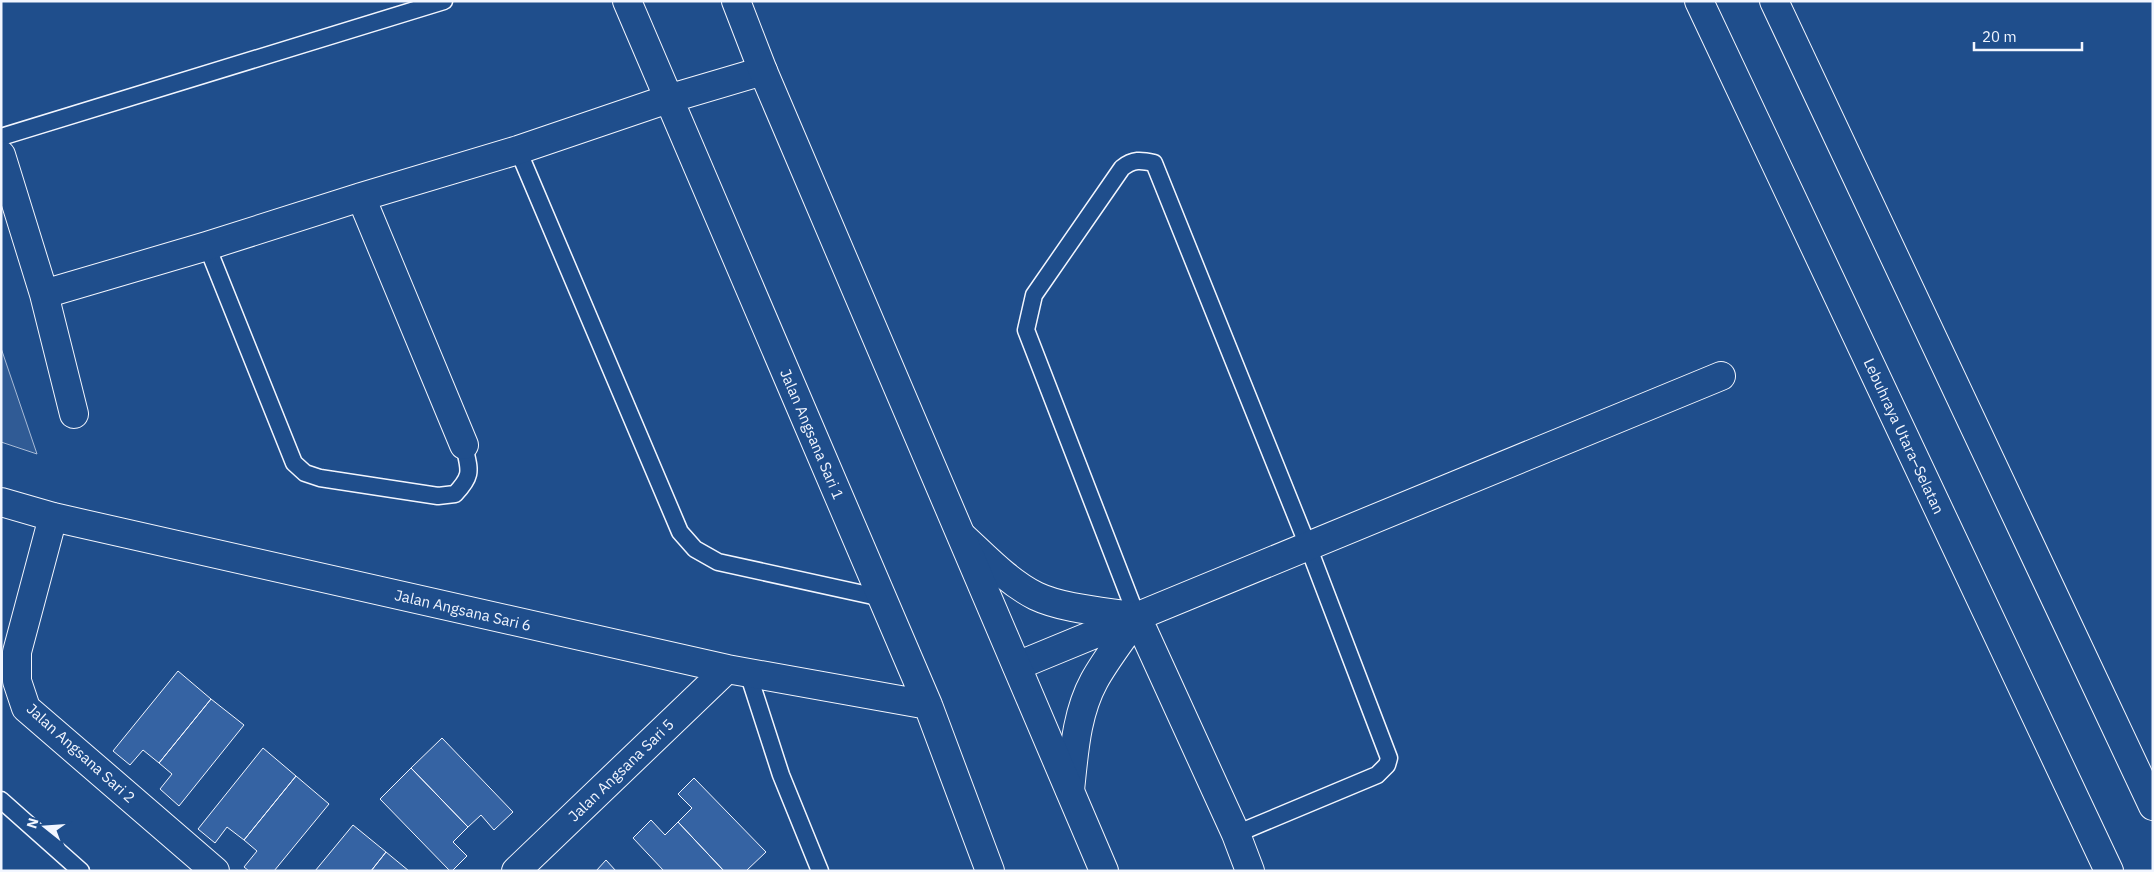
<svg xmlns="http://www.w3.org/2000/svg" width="2154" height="872" font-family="'IBM Plex Sans',sans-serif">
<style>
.built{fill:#305b95;stroke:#a8bbd7}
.building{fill:#3563a3;stroke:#f2f6ff}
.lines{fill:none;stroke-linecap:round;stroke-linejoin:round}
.lane-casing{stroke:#f2f6ff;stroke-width:19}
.street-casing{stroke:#f2f6ff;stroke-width:30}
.secondary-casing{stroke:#f2f6ff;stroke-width:30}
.highway-casing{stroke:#f2f6ff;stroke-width:30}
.lane{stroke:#1f4e8c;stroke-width:16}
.street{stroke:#1f4e8c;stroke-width:28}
.secondary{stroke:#1f4e8c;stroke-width:28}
.highway{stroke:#1f4e8c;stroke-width:28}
.labels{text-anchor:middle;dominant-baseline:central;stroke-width:4;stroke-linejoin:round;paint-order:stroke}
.street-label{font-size:15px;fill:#f2f6ff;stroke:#1f4e8c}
</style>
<rect width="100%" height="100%" fill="#1f4e8c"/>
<path class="built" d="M1 348 37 454 1 442Z"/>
<path class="building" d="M178 671 211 699 159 763 143 750 130 765 113 751Z
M211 699 244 725 179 806 160 789 172 774 159 763Z
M442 738 513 812 494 830 481 815 468 827 411 768Z
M263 748 296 776 244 840 227 827 215 843 198 829Z
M411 768 468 827 453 842 467 856 452 871H450L380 799Z
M296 776 329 804 274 871H249L244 867 257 851 244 840Z
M694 778 766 852 746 871H724L678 822 692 808 678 794Z
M651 820 665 835 678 822 724 871H664L633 838Z
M353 825 386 852 371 871H315Z
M386 852 409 871H371Z
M606 860 616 871H596Z"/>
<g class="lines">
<defs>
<path id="lane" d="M1 137 444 1
M518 150 680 532 695 549 718 562 882 598
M207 246 294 463 305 473 320 478 438 496 455 494C474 474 469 470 464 445
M1137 617 1026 330 1034 295 1122 168C1133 159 1141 160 1154 163L1308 546 1389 758 1387 765 1377 775 1236 834
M748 673 781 775 820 871
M1 800 81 871"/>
<path id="street" d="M627 1 928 705 990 871
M1 155 44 294
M361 197 464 445
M74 414 44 294 207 246 361 197 518 150 668 99 763 71
M1 502 53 517 727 669 928 705
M53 517 17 652V681L26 708 215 871
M962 536C985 557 1008 582 1036 596 1063 609 1108 612 1137 617
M1137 617 1236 834 1250 871
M1017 666 1721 376
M1070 790C1074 754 1076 714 1094 681 1106 659 1123 638 1137 617
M516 871 727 669"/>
<path id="secondary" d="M736 1 763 71 1104 871"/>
<path id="highway" d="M1699 1 2109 871
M1774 1 2153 806"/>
</defs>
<use href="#lane" class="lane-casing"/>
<use href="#street" class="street-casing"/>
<use href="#secondary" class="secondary-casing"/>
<use href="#highway" class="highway-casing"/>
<use href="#lane" class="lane"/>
<use href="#street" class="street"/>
<use href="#secondary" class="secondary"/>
<use href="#highway" class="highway"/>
</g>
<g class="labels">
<g class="street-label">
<text transform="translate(812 434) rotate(67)">Jalan Angsana Sari 1</text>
<text transform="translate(1904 436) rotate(65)">Lebuhraya Utara–Selatan</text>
<text transform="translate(463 610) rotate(13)">Jalan Angsana Sari 6</text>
<text transform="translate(81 753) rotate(42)">Jalan Angsana Sari 2</text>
<text transform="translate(621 770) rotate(-44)">Jalan Angsana Sari 5</text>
</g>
</g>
<rect width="2154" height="872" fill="none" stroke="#f2f6ff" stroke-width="5"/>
<g transform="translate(45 827) rotate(287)" stroke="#1f4e8c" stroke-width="4" paint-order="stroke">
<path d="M0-4L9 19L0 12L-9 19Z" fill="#f2f6ff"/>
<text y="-8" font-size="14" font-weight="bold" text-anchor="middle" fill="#f2f6ff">N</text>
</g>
<path d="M1974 42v8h108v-8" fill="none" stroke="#f2f6ff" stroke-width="2.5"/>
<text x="1982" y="42" font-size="15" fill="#f2f6ff" stroke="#1f4e8c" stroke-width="4" paint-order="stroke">20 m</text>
</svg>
